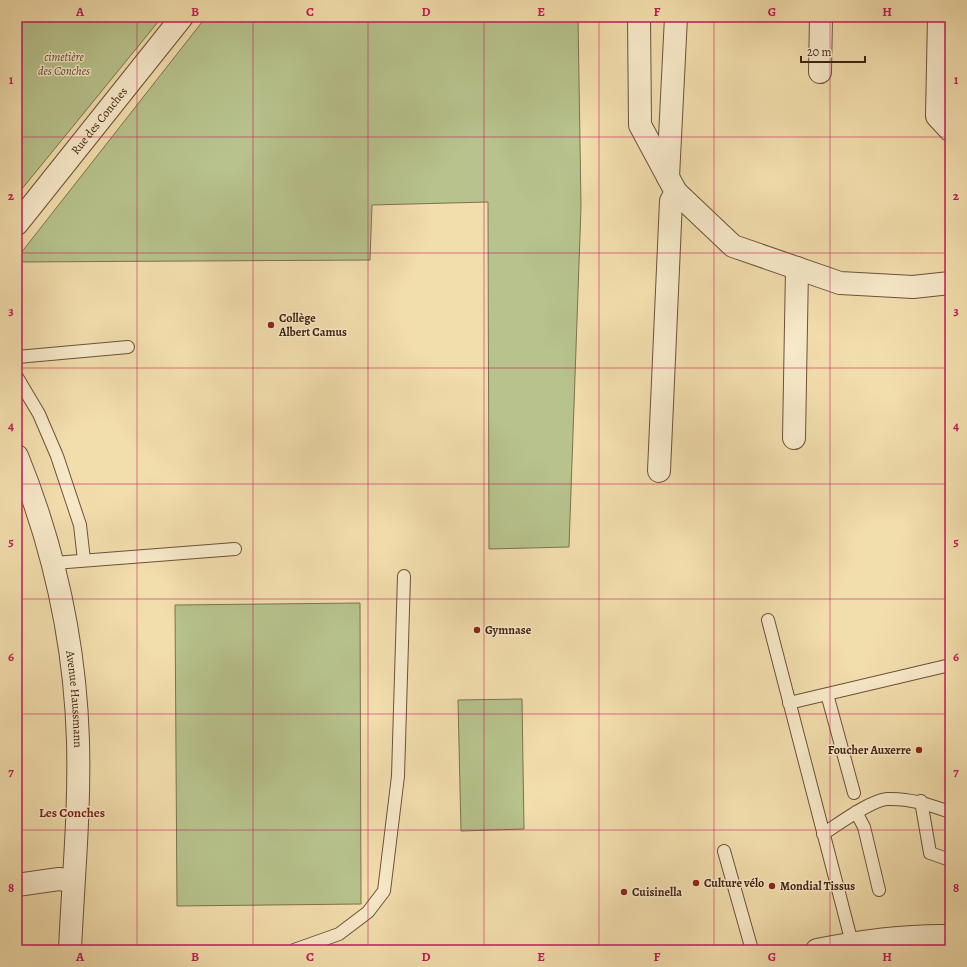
<svg xmlns="http://www.w3.org/2000/svg" width="967" height="967" font-family="Alegreya,serif">
<style>
.green{fill:#b7c28c;stroke:#7c734e}
.lines{fill:none;stroke-linecap:round;stroke-linejoin:round}
.service-casing{stroke:#6c5238;stroke-width:14}
.minor-casing{stroke:#6c5238;stroke-width:24}
.tertiary-casing{stroke:#6c5238;stroke-width:24}
.service{stroke:#f7e9c9;stroke-width:12}
.minor{stroke:#f7e9c9;stroke-width:22}
.tertiary{stroke:#f7e9c9;stroke-width:22}
.grid{fill:none;stroke:#c2185b;stroke-width:1;stroke-opacity:0.55}
.poi-dot{fill:#8f2418;stroke:#f7e9c9;stroke-width:1.5}
.labels{text-anchor:middle;dominant-baseline:central;stroke-width:3;stroke-linejoin:round;paint-order:stroke}
.park-label{font-size:12px;font-style:italic;fill:#5e4c30;stroke:#f7e9c9}
.street-label{font-size:12px;fill:#402411;stroke:#f7e9c9}
.poi-label{font-size:12px;font-weight:bold;fill:#402411;stroke:#f7e9c9;text-anchor:start}
.neighbourhood-label{font-size:13px;font-weight:bold;fill:#7a1f14;stroke:#f7e9c9}
.neatline{fill:none;stroke:#c2185b;stroke-width:1.5}
.grid-label{font-size:13px;text-anchor:middle;font-weight:bold;fill:#c2185b}
</style>
<rect width="100%" height="100%" fill="#f2ddac"/>
<filter id="stains"><feTurbulence type="fractalNoise" baseFrequency=".005" numOctaves="4"/><feColorMatrix values="0 0 0 0 .2 0 0 0 0 .09 0 0 0 0 .02 0 0 0 .5 -.17"/></filter>
<radialGradient id="worn" r=".72"><stop offset=".6" stop-color="#630" stop-opacity="0"/><stop offset="1" stop-color="#630" stop-opacity=".3"/></radialGradient>
<path class="green" d="M17 17H162L17 195Z
M206 17H578L581 207 569 547 489 549 488 202 372 205 370 260 17 262V258Z
M360 603 361 904 177 906 175 605Z
M522 699 524 829 461 831 458 700Z"/>
<g class="lines">
<defs>
<path id="service" d="M17 357 128 347
M17 377 39 414 57 456 80 525 84 560
M54 563 235 549
M768 620 852 943
M827 694 854 793
M789 703 950 665
M921 801 930 853 950 860
M856 812 864 827 879 890
M823 834C837 825 871 800 887 799 910 798 930 805 950 812
M724 851 752 950
M294 950 339 934 368 912 384 891 398 776 404 576"/>
<g id="minor">
<path d="M639 17 640 125 676 192 733 246 840 283 913 287 950 283"/>
<path d="M939 17 937 116 950 130"/>
<path d="M820 72 821 17"/>
<path d="M668 177 676 17"/>
<path id="s1" d="M17 224 182 17"/>
<path d="M794 438 797 268"/>
<path d="M659 471 671 201 676 192"/>
<path d="M17 885 59 879 73 881"/>
<path d="M817 950C861 941 905 935 950 936"/>
</g>
<g id="tertiary">
<path id="s2" d="M17 456C54 547 75 643 78 741 80 811 73 881 70 950"/>
</g>
</defs>
<use href="#service" class="service-casing"/>
<use href="#minor" class="minor-casing"/>
<use href="#tertiary" class="tertiary-casing"/>
<use href="#service" class="service"/>
<use href="#minor" class="minor"/>
<use href="#tertiary" class="tertiary"/>
</g>
<path class="grid" d="M137 17V950M253 17V950M368 17V950M484 17V950M599 17V950M714 17V950M830 17V950M17 137H950M17 253H950M17 368H950M17 484H950M17 599H950M17 714H950M17 830H950"/>
<g class="poi-dot">
<circle cx="271" cy="325" r="4"/>
<circle cx="477" cy="630" r="4"/>
<circle cx="919" cy="750" r="4"/>
<circle cx="696" cy="883" r="4"/>
<circle cx="772" cy="886" r="4"/>
<circle cx="624" cy="892" r="4"/>
</g>
<g class="labels">
<g class="park-label">
<text x="64" y="57">cimetière<tspan x="64" dy="14">des Conches</tspan></text>
</g>
<g class="street-label">
<text stroke="none"><textPath href="#s1" startOffset="132">Rue des Conches</textPath></text>
<text stroke="none"><textPath href="#s2" startOffset="251">Avenue Haussmann</textPath></text>
</g>
<g class="poi-label">
<text x="279" y="318">Collège<tspan x="279" dy="14">Albert Camus</tspan></text>
<text x="485" y="630">Gymnase</text>
<text x="911" y="750" text-anchor="end">Foucher Auxerre</text>
<text x="704" y="883">Culture vélo</text>
<text x="780" y="886">Mondial Tissus</text>
<text x="632" y="892">Cuisinella</text>
</g>
<g class="neighbourhood-label">
<text x="72" y="812">Les Conches</text>
</g>
</g>
<rect width="967" height="967" fill="none" stroke="#f2ddac" stroke-width="44"/>
<path d="M801 56v6h64v-6" fill="none" stroke="#402411" stroke-width="2"/>
<text x="807" y="56" font-size="12" fill="#402411" stroke="#f7e9c9" stroke-width="3" paint-order="stroke">20 m</text>
<rect x="22" y="22" width="923" height="923" class="neatline"/>
<g class="grid-label">
<text x="80" y="16">A</text>
<text x="195" y="16">B</text>
<text x="310" y="16">C</text>
<text x="426" y="16">D</text>
<text x="541" y="16">E</text>
<text x="657" y="16">F</text>
<text x="772" y="16">G</text>
<text x="887" y="16">H</text>
<text x="11" y="84">1</text>
<text x="956" y="84">1</text>
<text x="11" y="200">2</text>
<text x="956" y="200">2</text>
<text x="11" y="315">3</text>
<text x="956" y="315">3</text>
<text x="11" y="430">4</text>
<text x="956" y="430">4</text>
<text x="11" y="546">5</text>
<text x="956" y="546">5</text>
<text x="11" y="661">6</text>
<text x="956" y="661">6</text>
<text x="11" y="776">7</text>
<text x="956" y="776">7</text>
<text x="11" y="892">8</text>
<text x="956" y="892">8</text>
<text x="80" y="961">A</text>
<text x="195" y="961">B</text>
<text x="310" y="961">C</text>
<text x="426" y="961">D</text>
<text x="541" y="961">E</text>
<text x="657" y="961">F</text>
<text x="772" y="961">G</text>
<text x="887" y="961">H</text>
</g>
<rect width="100%" height="100%" filter="url(#stains)"/>
<rect width="100%" height="100%" fill="url(#worn)"/>
</svg>
